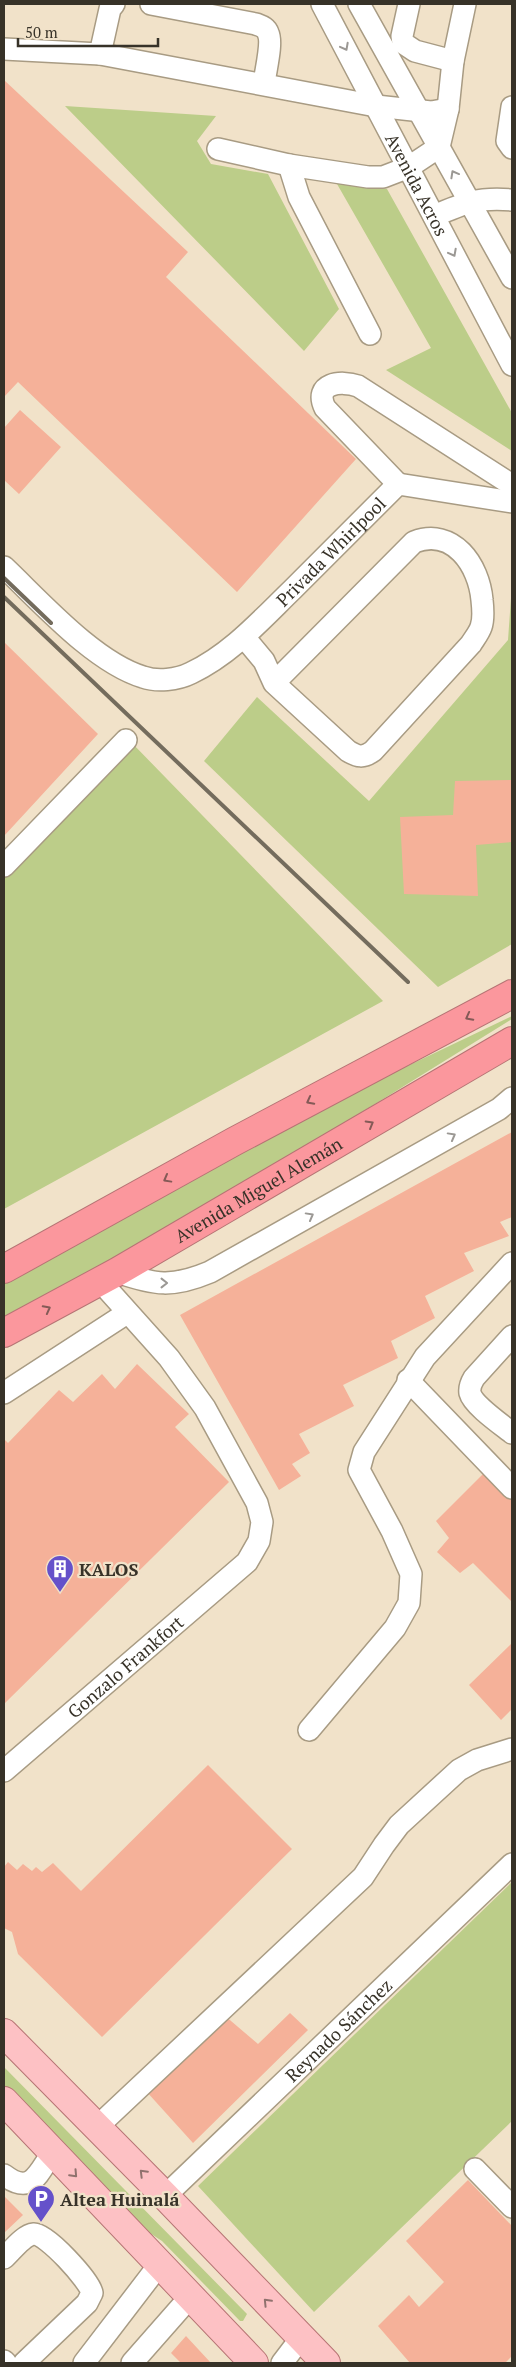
<svg xmlns="http://www.w3.org/2000/svg" width="516" height="2367" font-family="'PT Serif',serif">
<style>
.green{fill:#bccd89}
.building{fill:#f5b199}
.lines{fill:none;stroke-linecap:round;stroke-linejoin:round}
.minor-casing{stroke:#a89b83;stroke-width:24}
.major-casing{stroke:#b67474;stroke-width:30}
.highway-casing{stroke:#b67474;stroke-width:30}
.minor{stroke:#fff;stroke-width:21}
.major{stroke:#fdc1c4;stroke-width:28}
.highway{stroke:#fb979d;stroke-width:28}
.rail{stroke:#746c5d;stroke-width:4}
.oneway{stroke:#9b9894}
.oneway2{stroke:#855a57}
.oneway3{stroke:#90726e}
.labels{text-anchor:middle;dominant-baseline:central;stroke-width:4.5;stroke-linejoin:round;paint-order:stroke}
.street-label{font-size:18px;fill:#373228;stroke:#f1e2c9}
.poi-label{font-size:18px;font-weight:bold;fill:#373228;stroke:#f1e2c9;text-anchor:start}
</style>
<rect width="100%" height="100%" fill="#f1e2c9"/>
<path class="green" d="M65 106 216 116 197 141 211 164 268 174 339 309 304 351Z
M333 177 387 189 512 413V451L386 370 431 348Z
M512 584V944L438 987 204 761 257 697 369 801 508 640Z
M130 741 383 1001 4 1209V876Z
M512 1016V1019L330 1132 4 1322V1283L353 1092Z
M512 1882V2121L314 2312 198 2186Z
M4 2067 247 2314 243 2321H240L162 2241 127 2218 4 2090Z"/>
<path class="building" d="M4 80 188 252 166 277 356 459 237 592 18 382 4 397Z
M20 410 61 447 19 494 4 480V428Z
M4 642 98 734 4 836Z
M512 780V842L476 845 478 896 404 894 400 817 453 815 455 781Z
M512 1132V1217L500 1222 509 1236 464 1253 474 1271 425 1296 435 1318 391 1341 398 1358 343 1385 354 1406 299 1434 310 1453 292 1464 301 1476 279 1490 180 1315Z
M137 1364 189 1414 175 1427 229 1482 4 1704V1439L8 1443 59 1390 73 1402 102 1374 115 1389Z
M485 1472 512 1500V1602L473 1563 460 1573 437 1552 449 1538 436 1521Z
M512 1643V1709L501 1720 469 1685Z
M208 1765 292 1849 102 2037 18 1954 12 1932 4 1928V1867L8 1862 17 1870 23 1864 32 1871 36 1867 42 1872 53 1863 81 1891Z
M290 2013 308 2030 193 2143 146 2091 224 2015 258 2044Z
M468 2180 512 2226V2356L505 2363H410L378 2326 409 2295 419 2307 444 2282 406 2241Z
M4 2196 23 2215 4 2233Z
M186 2336 211 2363H181L171 2353Z"/>
<g class="lines">
<defs>
<g id="minor">
<path d="M151 4 256 24C261 26 266 27 268 33 273 43 265 72 264 84"/>
<path id="s1" d="M322 4 512 365"/>
<path d="M359 4 512 278"/>
<path d="M409 4 402 36 403 43 415 51 453 61"/>
<path d="M4 49 100 54 376 106 431 112 448 109"/>
<path d="M100 54 110 9 114 4"/>
<path d="M512 107 507 141 512 148"/>
<path d="M218 149 289 165 368 177H383L409 167 439 147 448 109 453 61 465 4"/>
<path d="M289 165 299 197 370 334"/>
<path d="M434 216C464 203 478 197 512 200"/>
<path d="M398 484 325 408C313 383 341 380 358 386L512 485"/>
<path id="s2" d="M4 567C41 602 94 662 143 677 157 682 177 680 191 673 231 654 261 620 293 589 328 554 363 519 398 484L512 502"/>
<path d="M244 637 264 661 274 683 348 751C358 757 363 758 373 751L471 644C474 639 479 633 481 627 484 619 483 609 482 600 479 565 453 527 414 542L274 683"/>
<path d="M4 866 126 740"/>
<path d="M117 1272C155 1285 172 1288 210 1272L499 1109 512 1098"/>
<path d="M512 1336 474 1378C471 1383 469 1387 470 1393 473 1405 502 1425 512 1433"/>
<path d="M408 1380 512 1488"/>
<path d="M4 1393 127 1313"/>
<path d="M309 1730 395 1628 409 1603 411 1574 392 1531 359 1470 364 1452 425 1357 512 1263"/>
<path id="s3" d="M4 1771 247 1562 259 1541 262 1522 257 1503 205 1408 169 1358 100 1281"/>
<path d="M97 2127 363 1877 384 1845 399 1825 459 1770 477 1760 512 1749"/>
<path d="M475 2169 512 2207"/>
<path d="M4 2175C32 2196 38 2173 53 2152"/>
<path id="s4" d="M165 2196 512 1864"/>
<path d="M4 2258C11 2252 23 2235 34 2234 46 2233 90 2281 92 2293L87 2303 24 2363"/>
<path d="M4 2361 6 2363"/>
<path d="M84 2363 159 2265"/>
<path d="M132 2363 190 2297"/>
<path d="M282 2363 301 2338"/>
</g>
<path id="major" d="M4 2033 165 2196 326 2363
M4 2101 254 2363"/>
<g id="highway">
<path d="M4 1269 235 1141 512 994"/>
<path id="s5" d="M4 1333 117 1272 512 1041"/>
</g>
</defs>
<use href="#minor" class="minor-casing"/>
<use href="#major" class="major-casing"/>
<use href="#highway" class="highway-casing"/>
<use href="#minor" class="minor"/>
<use href="#major" class="major"/>
<use href="#highway" class="highway"/>
<path class="rail" d="M4 578 51 623
M4 597 408 982"/>
</g>
<defs><path id="oneway-chevron" d="M-2-3.5L2.5 0L-2 3.5" fill="none" stroke-width="1.6" stroke-linecap="round" stroke-linejoin="round" transform="scale(1.25)"/></defs>
<g class="oneway">
<use href="#oneway-chevron" transform="translate(345 47) rotate(62)"/>
<use href="#oneway-chevron" transform="translate(454 174) rotate(-119)"/>
<use href="#oneway-chevron" transform="translate(453 253) rotate(62)"/>
<use href="#oneway-chevron" transform="translate(452 1136) rotate(-29)"/>
<use href="#oneway-chevron" transform="translate(310 1216) rotate(-29)"/>
<use href="#oneway-chevron" transform="translate(164 1283)"/>
</g>
<g class="oneway2">
<use href="#oneway-chevron" transform="translate(469 1017) rotate(152)"/>
<use href="#oneway-chevron" transform="translate(310 1101) rotate(152)"/>
<use href="#oneway-chevron" transform="translate(370 1124) rotate(-30)"/>
<use href="#oneway-chevron" transform="translate(167 1179) rotate(151)"/>
<use href="#oneway-chevron" transform="translate(47 1309) rotate(-28)"/>
</g>
<g class="oneway3">
<use href="#oneway-chevron" transform="translate(143 2173) rotate(-135)"/>
<use href="#oneway-chevron" transform="translate(74 2174) rotate(47)"/>
<use href="#oneway-chevron" transform="translate(267 2302) rotate(-134)"/>
</g>
<defs>
<symbol id="building-pin" viewBox="-11 -11 22 30"><path d="M0 17L-7.5 6A9.5 9.5 0 1 1 7.5 6Z" fill="#6551ca" stroke="#f1e2c9"/><path d="M-4-6H4V6H1V3H-1V6H-4ZM-2.5-4.3h1.7v1.8h-1.7ZM.8-4.3h1.7v1.8H.8ZM-2.5-1h1.7V.8h-1.7ZM.8-1h1.7V.8H.8Z" fill="#fff"/></symbol>
<symbol id="parking-pin" viewBox="-11 -11 22 30"><path d="M0 17L-7.5 6A9.5 9.5 0 1 1 7.5 6Z" fill="#6551ca" stroke="#f1e2c9"/><path d="M-3.5-5.5H1a3.5 3.5 0 0 1 0 7H-1V5.5H-3.5ZM-1-3.4V-.6H.8a1.4 1.4 0 0 0 0-2.8Z" fill="#fff"/></symbol>
</defs>
<g fill-rule="evenodd">
<use href="#building-pin" x="44" y="1553" width="32" height="43"/>
<use href="#parking-pin" x="25" y="2183" width="32" height="43"/>
</g>
<g class="labels">
<g class="street-label">
<text stroke="none"><textPath href="#s1" startOffset="204">Avenida Acros</textPath></text>
<text stroke="none"><textPath href="#s2" startOffset="414">Privada Whirlpool</textPath></text>
<text stroke="none"><textPath href="#s5" startOffset="292">Avenida Miguel Alemán</textPath></text>
<text stroke="none"><textPath href="#s3" startOffset="160">Gonzalo Frankfort</textPath></text>
<text stroke="none"><textPath href="#s4" startOffset="240">Reynado Sánchez</textPath></text>
</g>
<g class="poi-label">
<text x="79" y="1569">KALOS</text>
<text x="60" y="2199">Altea Huinalá</text>
</g>
</g>
<rect width="516" height="2367" fill="none" stroke="#373228" stroke-width="10"/>
<path d="M18 38v8h140v-8" fill="none" stroke="#373228" stroke-width="2.5"/>
<text x="25" y="38" font-size="15" fill="#373228" stroke="#f1e2c9" stroke-width="4" paint-order="stroke">50 m</text>
</svg>
